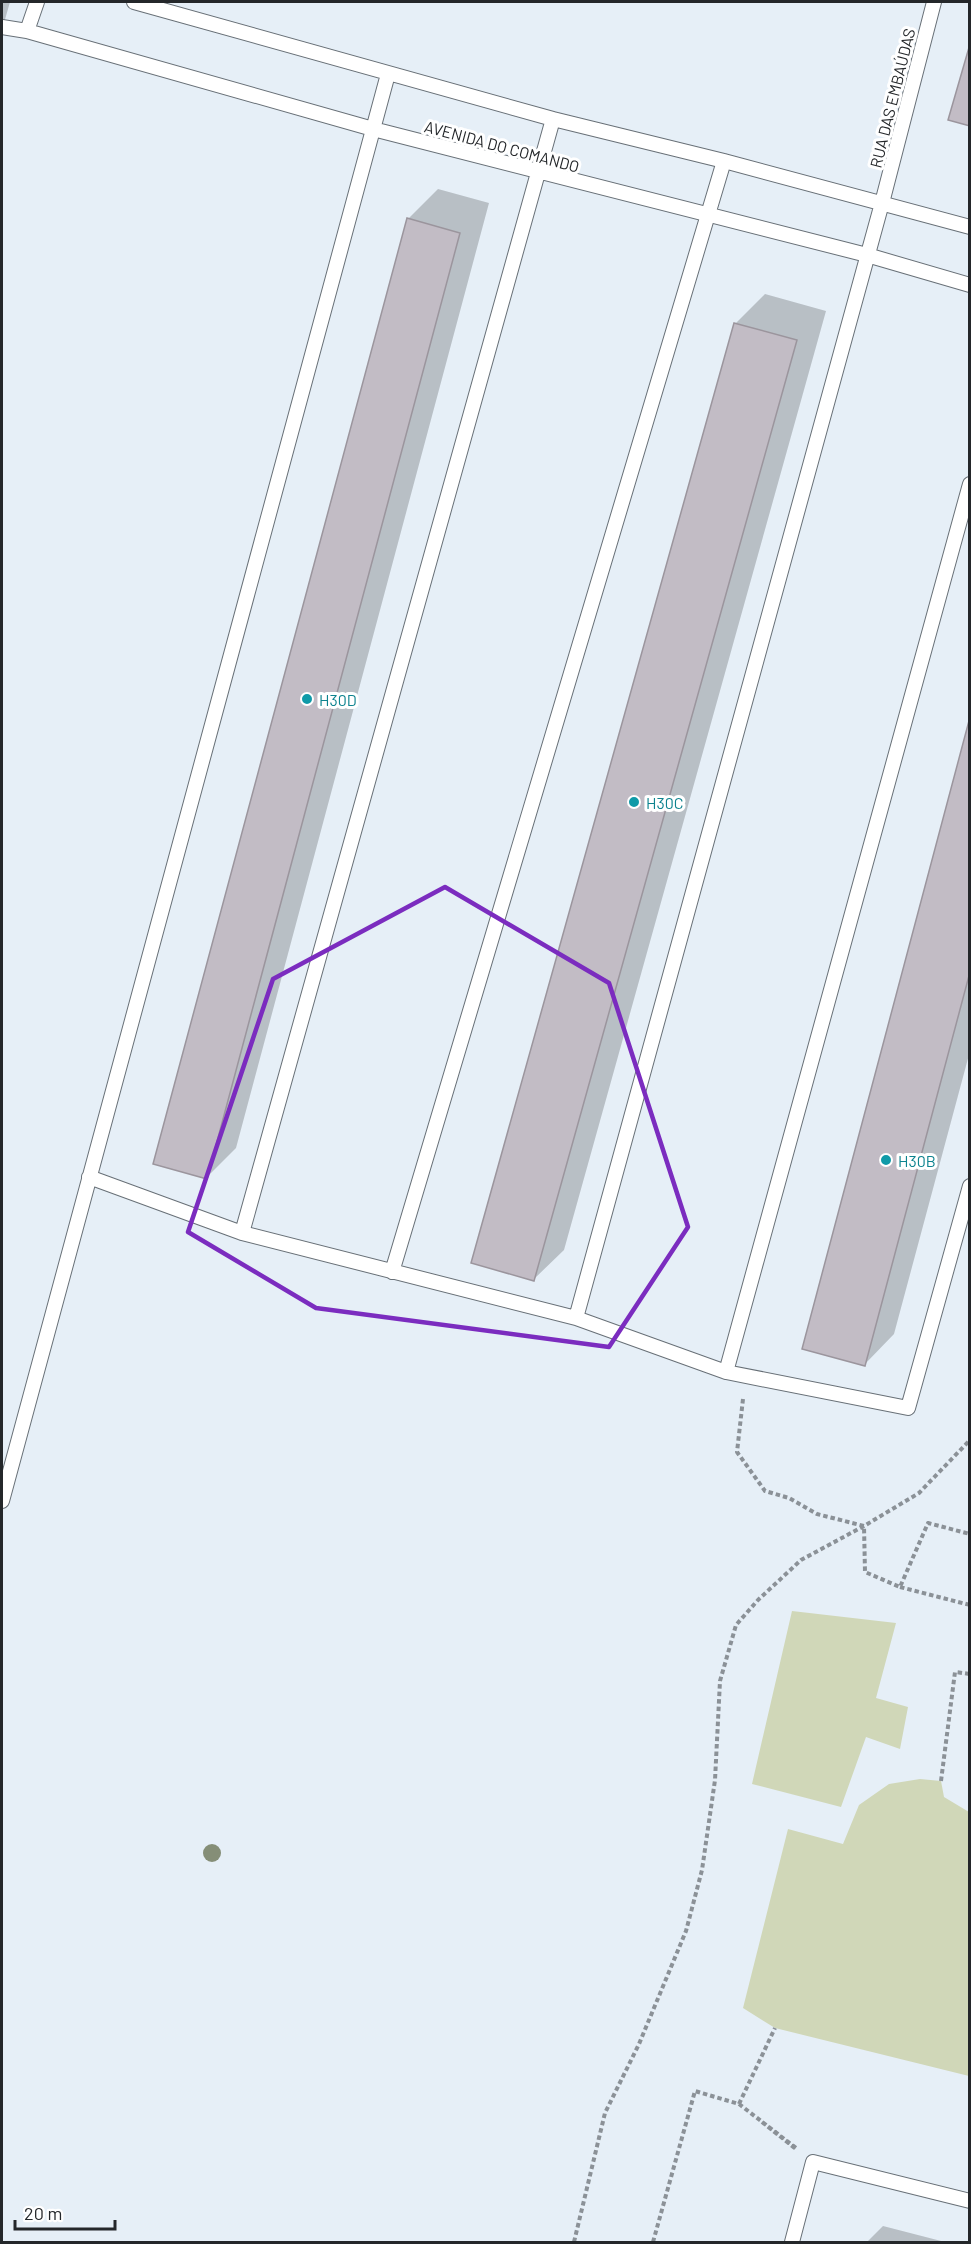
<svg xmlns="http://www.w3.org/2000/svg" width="971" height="2244" font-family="Barlow,sans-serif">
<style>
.green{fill:#d0d7b8}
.shadow{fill:#0003}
.building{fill:#c2bcc5;stroke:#9b959d;stroke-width:1.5}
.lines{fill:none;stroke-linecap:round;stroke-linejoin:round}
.service-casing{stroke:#687077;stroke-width:16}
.path{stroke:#8b9197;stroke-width:4;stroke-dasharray:4.5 3;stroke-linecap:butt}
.service{stroke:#fff;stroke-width:14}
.tree{fill:#858e77}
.marked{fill:none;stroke:#7b2cbf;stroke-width:4.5;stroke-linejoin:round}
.culture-dot{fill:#0f9aa8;stroke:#fff;stroke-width:2}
.labels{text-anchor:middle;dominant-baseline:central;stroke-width:6;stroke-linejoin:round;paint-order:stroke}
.street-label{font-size:16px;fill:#24272a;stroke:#fff}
.culture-label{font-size:16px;fill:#0d838f;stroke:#fff;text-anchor:start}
</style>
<rect width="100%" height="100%" fill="#e6eff7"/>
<path class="green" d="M792 1611 896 1623 876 1698 908 1707 900 1749 866 1737 841 1807 752 1784Z
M920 1779 941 1781 944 1797 969 1812V2076L775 2028 743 2008 788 1829 843 1844 859 1805 889 1784Z"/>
<path class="shadow" d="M2 2H10L2 30Z
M438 189 489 203 236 1148 206 1178 408 219Z
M765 294 826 311 564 1250 534 1279 473 1262 736 323Z
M970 723V1051L894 1334 865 1364Z
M883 2226 945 2242H867Z"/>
<path class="building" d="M970 44V126L948 120Z
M407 218 460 233 207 1179 153 1164Z
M734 323 797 340 534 1281 471 1263Z
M970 717V972L865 1366 802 1349Z"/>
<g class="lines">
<defs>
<path id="service" d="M134 2 553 119 724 161 970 227
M2 27 27 31 373 129 867 255 970 285
M27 31 37 2
M89 1177 242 1233 576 1318 726 1372 908 1408 970 1186
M242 1233 553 119
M392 1272 724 161
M576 1318 882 203 934 2
M726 1372 970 484
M2 1501 388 74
M792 2242 813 2162 970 2201"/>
</defs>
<use href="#service" class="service-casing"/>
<path class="path" d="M743 1399 737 1452 765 1491 789 1498 817 1514 864 1526 865 1572 900 1587 928 1523 970 1534
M900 1587 970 1605
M941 1781 955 1672 970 1674
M739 2104 775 2028
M762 2122 796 2149
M574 2242 605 2113 639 2044 686 1931 702 1870 715 1780 720 1681 736 1625 758 1600 801 1560 864 1526 919 1493 970 1440
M653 2242 695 2091 739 2104 796 2148"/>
<use href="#service" class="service"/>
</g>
<circle class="tree" cx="212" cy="1853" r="9"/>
<path class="marked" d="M445 887 609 983 688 1227 609 1347 316 1308 188 1232 273 979Z"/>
<g class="culture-dot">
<circle cx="307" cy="699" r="6"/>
<circle cx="634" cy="802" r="6"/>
<circle cx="886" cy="1160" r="6"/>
</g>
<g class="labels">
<g class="street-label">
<text transform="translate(892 98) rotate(-76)">RUA DAS EMBAÚDAS</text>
<text transform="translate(502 146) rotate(15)">AVENIDA DO COMANDO</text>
</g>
<g class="culture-label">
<text x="319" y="699">H30D</text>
<text x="646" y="802">H30C</text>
<text x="898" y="1160">H30B</text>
</g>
</g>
<rect width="971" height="2244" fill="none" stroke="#24272a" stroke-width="6"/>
<path d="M15 2220v9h100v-9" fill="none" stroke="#24272a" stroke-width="3"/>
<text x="24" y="2220" font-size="18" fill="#24272a" stroke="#ffffff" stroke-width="4.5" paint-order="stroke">20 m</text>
</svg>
